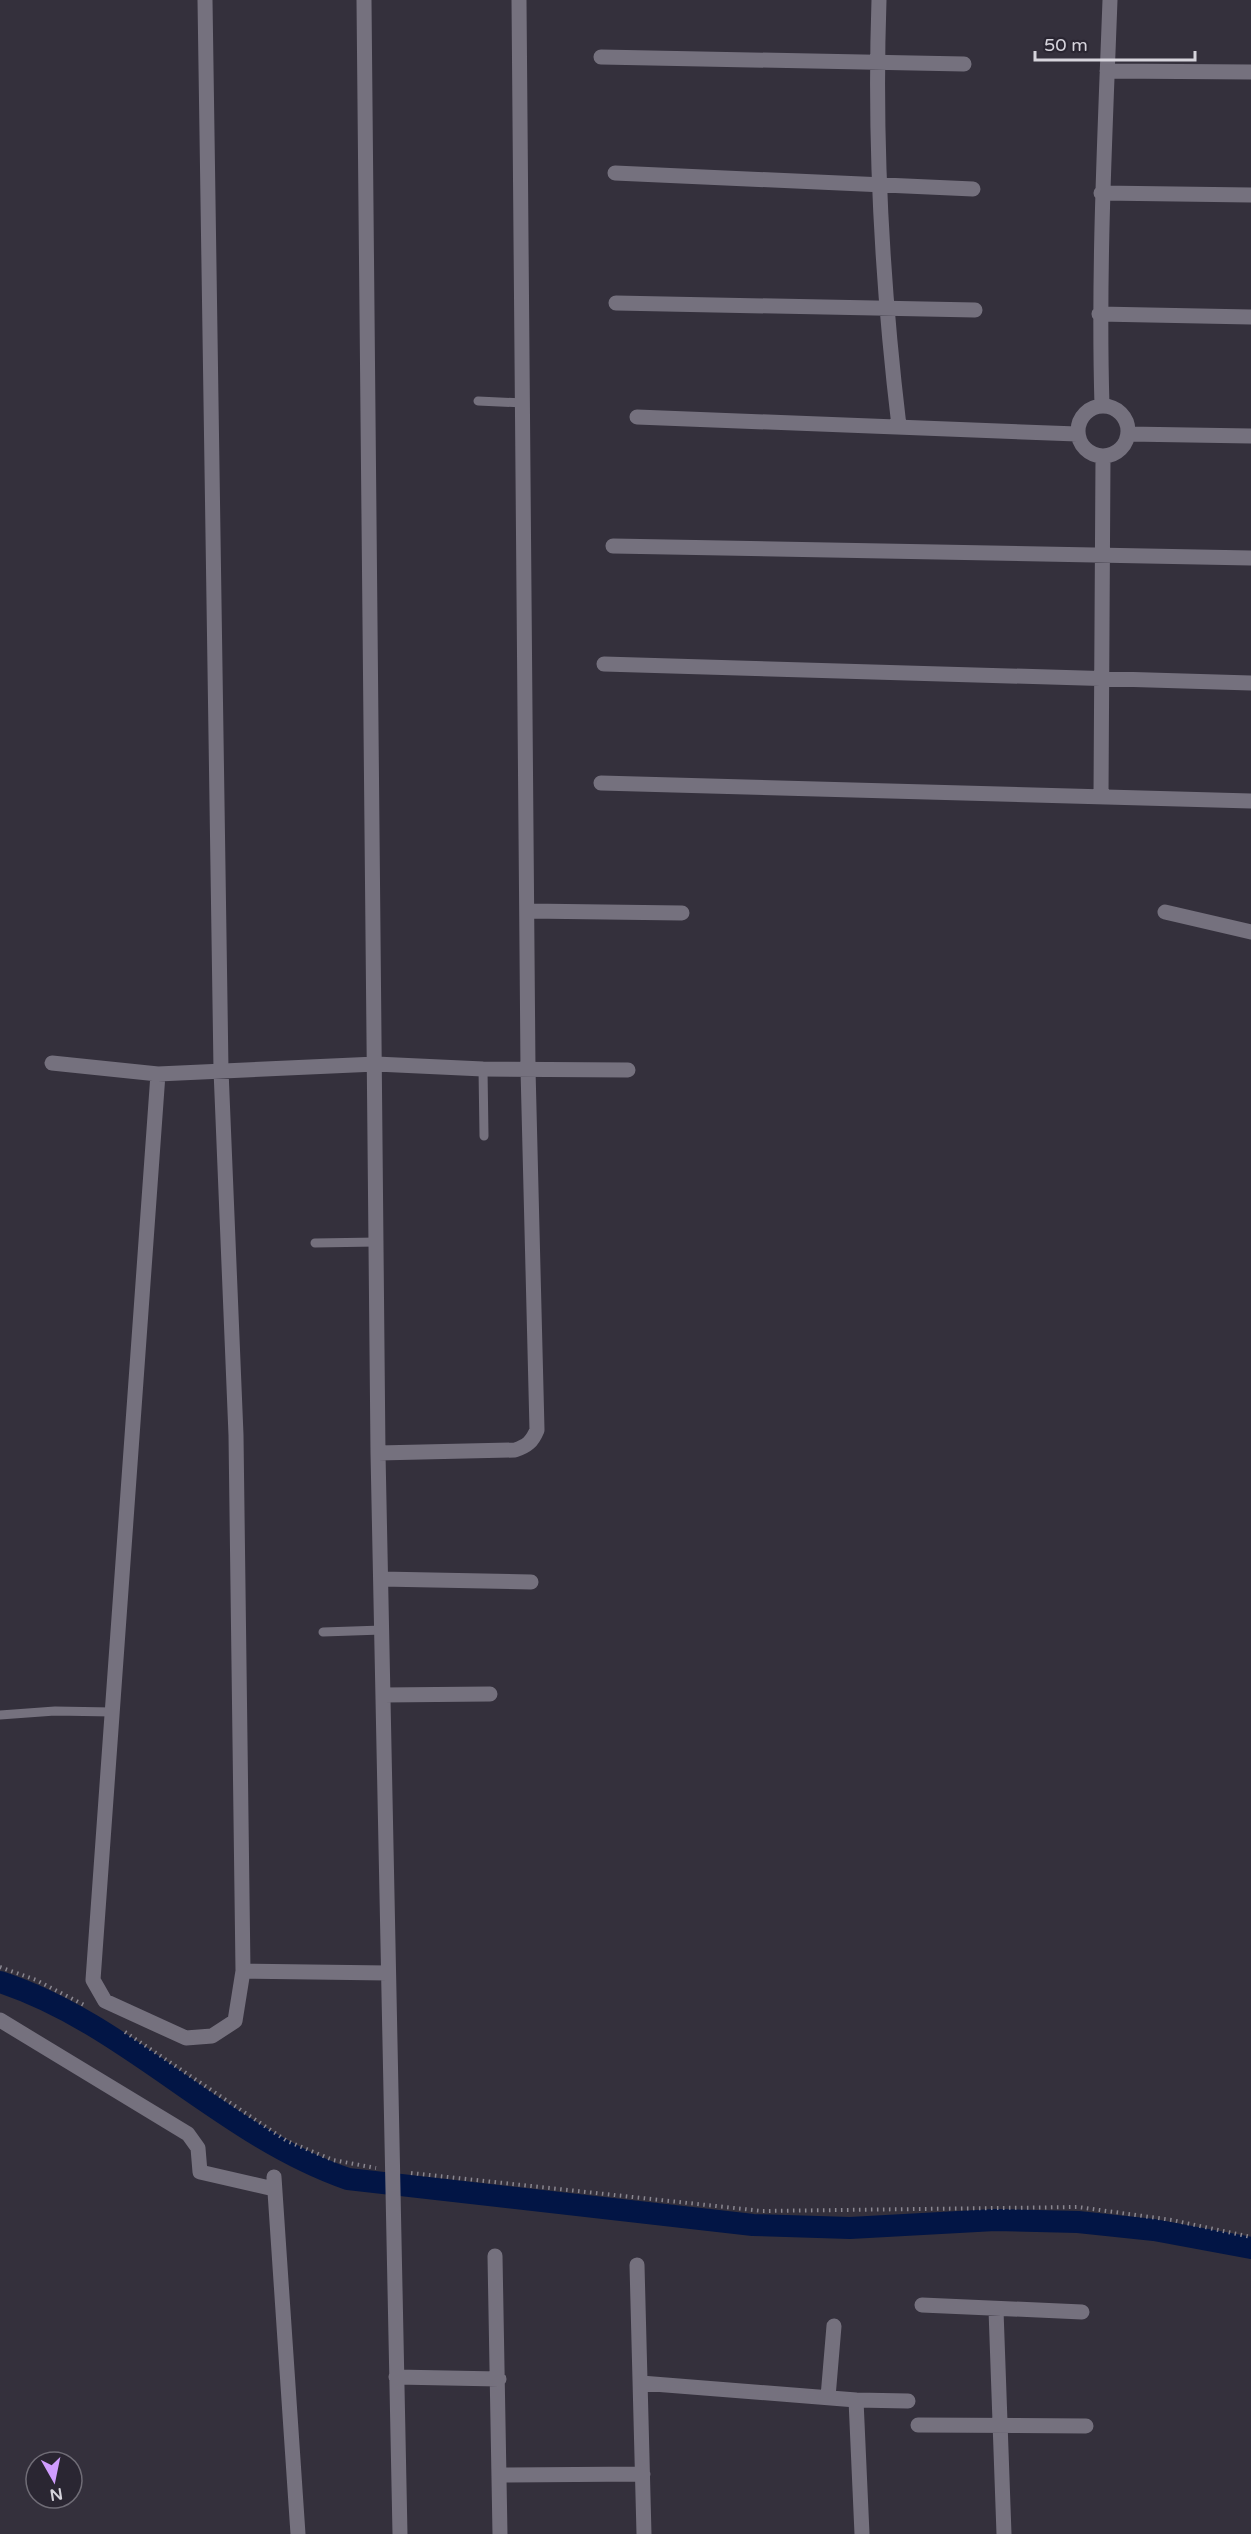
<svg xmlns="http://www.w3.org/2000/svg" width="1251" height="2534" font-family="'Varela Round',sans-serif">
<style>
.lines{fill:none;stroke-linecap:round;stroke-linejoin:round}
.canal{stroke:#021545;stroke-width:22}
.path{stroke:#8a8791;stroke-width:4;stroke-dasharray:1.5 4.5;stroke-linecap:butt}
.lane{stroke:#75717e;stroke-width:9}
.street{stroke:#75717e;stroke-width:15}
</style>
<rect width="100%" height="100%" fill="#34303c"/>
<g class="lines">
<path class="canal" d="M0 1982C128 2024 221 2135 348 2179L753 2225 850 2228 995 2220 1078 2222 1154 2230 1251 2248"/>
<path class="path" d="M0 1967 36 1980 86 2006
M125 2032 287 2141 333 2160 376 2168
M411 2173 762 2211 1078 2207 1172 2220 1251 2237"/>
<path class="lane" d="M478 401 524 403
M483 1069 484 1136
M315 1243 377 1242
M323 1632 382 1630
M0 1715 55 1711 112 1712"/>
<path class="street" d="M364 0 378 1453 400 2534
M879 0C874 143 882 284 899 426
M601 57 964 64
M1107 71 1251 72
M615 173 973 189
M1101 193 1251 195
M616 303 975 310
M1099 314 1251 317
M1078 431a25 25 0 1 1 50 0a25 25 0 1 1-50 0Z
M1102 406C1098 270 1105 136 1110 0
M637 417 1077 434
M1128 434 1251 436
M613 546 1251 558
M604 664 1251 683
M601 783 1251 801
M1101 796 1103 457
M528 911 682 913
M1165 912 1251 932
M52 1063 158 1074 376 1064 483 1069 628 1070
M158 1074 93 1980 105 2001 186 2038 212 2036 235 2021 243 1971 236 1435 221 1070 205 0
M378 1453 515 1450C527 1446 532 1442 537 1430L528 1069 519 0
M381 1579 531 1582
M383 1695 490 1694
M243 1971 388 1973
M0 2020 188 2134 198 2148 200 2172 274 2189
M274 2177 298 2534
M495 2256 500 2534
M637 2265 644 2534
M922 2305 1082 2312
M996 2310 1004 2534
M396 2377 499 2379
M641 2383 856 2400 862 2534
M828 2397 834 2326
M856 2400 908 2401
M918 2425 1086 2426
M499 2475 643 2474"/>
</g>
<g transform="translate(54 2480) rotate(171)"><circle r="28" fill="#2a2632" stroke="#6f6c76" stroke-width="1.5"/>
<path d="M0-4.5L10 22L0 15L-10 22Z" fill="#d09dff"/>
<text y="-9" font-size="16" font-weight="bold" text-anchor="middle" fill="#d6d4dc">N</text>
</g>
<path d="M1035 51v9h160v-9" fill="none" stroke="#d6d4dc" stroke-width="3"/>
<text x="1044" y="51" font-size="18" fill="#d6d4dc" stroke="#2a2632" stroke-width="4.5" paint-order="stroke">50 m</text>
</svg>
